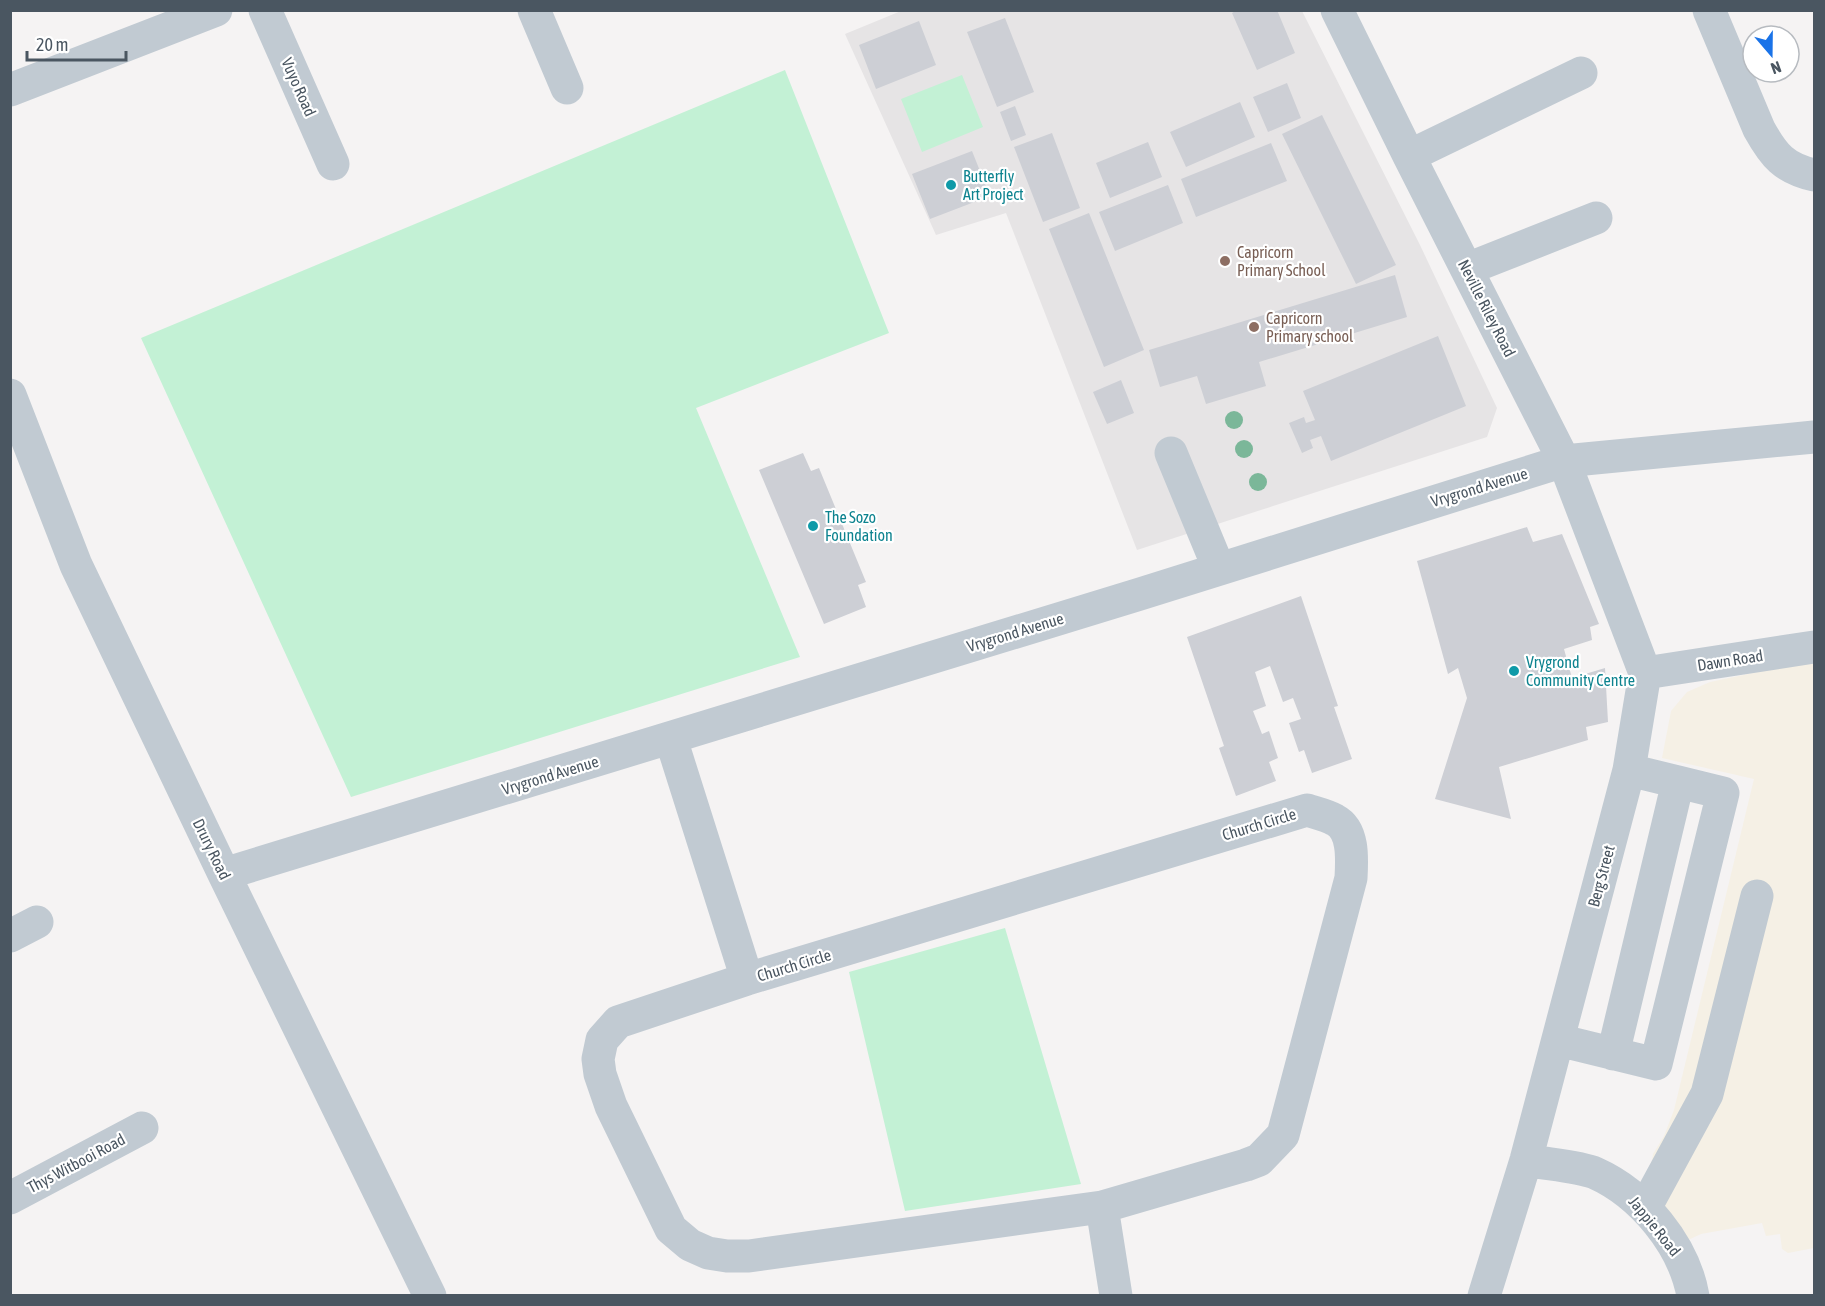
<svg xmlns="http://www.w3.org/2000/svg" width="1825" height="1306" font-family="'Asap Condensed',sans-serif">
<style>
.education{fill:#e6e4e5}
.green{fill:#c3f1d5}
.sand{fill:#f5f0e5}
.building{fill:#cdcfd5}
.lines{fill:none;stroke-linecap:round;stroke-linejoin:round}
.minor{stroke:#c1cad2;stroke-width:33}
.tree{fill:#7bb799}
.culture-dot{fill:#0f9aa8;stroke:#fff;stroke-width:2}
.education-dot{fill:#8d6e63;stroke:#fff;stroke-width:2}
.labels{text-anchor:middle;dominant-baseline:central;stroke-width:4.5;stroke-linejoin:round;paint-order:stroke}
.street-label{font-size:16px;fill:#4a5661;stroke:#fff}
.culture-label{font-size:16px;fill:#0d838f;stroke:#fff;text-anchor:start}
.education-label{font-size:16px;fill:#785e54;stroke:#fff;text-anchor:start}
</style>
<rect width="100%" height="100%" fill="#f5f3f3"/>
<path class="education" d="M901 11H1302L1420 245 1497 408 1487 437 1137 550 1006 213 936 235 845 34Z"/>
<path class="green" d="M785 70 889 333 696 408 800 657 351 797 141 338Z
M962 75 983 127 922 152 901 99Z
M1005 928 1081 1184 905 1211 849 972Z"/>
<path class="sand" d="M1814 660V1248L1788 1253 1782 1249 1780 1234 1766 1236 1762 1223 1701 1234 1688 1240 1658 1197 1650 1172 1653 1154 1664 1136 1674 1110 1754 779 1662 758 1671 711 1687 692 1710 682Z"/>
<path class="building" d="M1237 10H1277L1295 53 1257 70 1232 13Z
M1005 18 1034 92 997 107 967 32Z
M919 21 936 65 876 89 859 45Z
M1287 83 1301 118 1268 132 1253 97Z
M1240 102 1255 137 1186 167 1170 132Z
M1015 106 1026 135 1011 141 1000 112Z
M1322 115 1396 265 1356 284 1282 134Z
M1052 133 1080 208 1043 222 1014 147Z
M1148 142 1162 177 1110 198 1096 163Z
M1271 143 1287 181 1196 217 1181 179Z
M972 151 990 196 930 219 912 174Z
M1168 185 1183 223 1115 251 1099 212Z
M1089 213 1144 350 1104 367 1049 229Z
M1395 275 1407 317 1259 362 1266 386 1206 404 1197 376 1160 387 1149 350Z
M1438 336 1466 406 1331 461 1321 436 1310 440 1313 448 1302 453 1289 423 1304 417 1306 423 1315 420 1303 391Z
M1121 380 1134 413 1107 424 1093 392Z
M803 453 811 471 819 468 866 582 858 585 866 607 824 624 759 470Z
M1527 527 1533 542 1562 534 1599 624 1590 627 1592 640 1564 649 1572 678 1605 668 1608 722 1586 727 1588 740 1499 767 1511 819 1435 799 1467 698 1458 668 1448 674 1417 561Z
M1301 596 1338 706 1334 707 1352 759 1312 773 1304 750 1299 752 1289 723 1301 719 1293 698 1283 702 1270 666 1255 672 1266 706 1253 711 1262 734 1269 731 1278 758 1269 762 1276 781 1236 796 1219 748 1224 746 1187 637Z"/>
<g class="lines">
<path class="minor" d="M265 10 333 164
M534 10 567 88
M1337 10 1409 156 1564 461 1645 673 1629 770 1526 1160 1484 1296
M1709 10 1759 129C1774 156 1784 168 1814 175
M10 90 216 10
M1409 156 1581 73
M1467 269 1596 218
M10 395 76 565 224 874 430 1296
M1171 453 1219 569
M1645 673 1814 647
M671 739 747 979
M1307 810C1316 813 1326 815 1335 820 1354 830 1352 859 1351 878L1283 1135 1259 1160 1246 1165 1102 1207 749 1256H727L708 1253 690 1245 671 1229 611 1106 600 1074 598 1059 602 1040 618 1022 747 979Z
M224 874 1140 594 1564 461 1814 437
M10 936 37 922
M1558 1040 1656 1064 1723 793 1629 770
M1613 1054 1678 782
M1526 1160C1545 1164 1579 1166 1595 1173 1642 1194 1684 1245 1693 1296
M10 1198 142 1128
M1102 1207 1116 1296
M1645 1208 1707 1094 1757 896"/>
</g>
<g class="tree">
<circle cx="1234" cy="420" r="9"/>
<circle cx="1244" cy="449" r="9"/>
<circle cx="1258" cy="482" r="9"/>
</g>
<g class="culture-dot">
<circle cx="951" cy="185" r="6"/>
<circle cx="813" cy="526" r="6"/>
<circle cx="1514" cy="671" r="6"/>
</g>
<g class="education-dot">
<circle cx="1225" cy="261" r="6"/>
<circle cx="1254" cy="327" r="6"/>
</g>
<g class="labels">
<g class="street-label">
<text transform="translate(299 87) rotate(66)">Vuyo Road</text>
<text transform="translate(1487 308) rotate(63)">Neville Riley Road</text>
<text transform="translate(1479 487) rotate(-17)">Vrygrond Avenue</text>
<text transform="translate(1015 632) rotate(-17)">Vrygrond Avenue</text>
<text transform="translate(1730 660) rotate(-9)">Dawn Road</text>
<text transform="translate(550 775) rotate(-17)">Vrygrond Avenue</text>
<text transform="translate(1259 824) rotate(-17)">Church Circle</text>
<text transform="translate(212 849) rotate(64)">Drury Road</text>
<text transform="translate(1601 876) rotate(-75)">Berg Street</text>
<text transform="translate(794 965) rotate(-17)">Church Circle</text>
<text transform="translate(76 1163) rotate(-28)">Thys Witbooi Road</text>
<text transform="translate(1655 1226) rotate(51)">Jappie Road</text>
</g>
<g class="culture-label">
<text x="963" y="176">Butterfly<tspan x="963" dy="18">Art Project</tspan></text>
<text x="825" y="517">The Sozo<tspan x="825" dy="18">Foundation</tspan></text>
<text x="1526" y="662">Vrygrond<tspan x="1526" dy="18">Community Centre</tspan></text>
</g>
<g class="education-label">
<text x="1237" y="252">Capricorn<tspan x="1237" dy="18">Primary School</tspan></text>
<text x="1266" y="318">Capricorn<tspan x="1266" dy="18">Primary school</tspan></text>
</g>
</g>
<rect width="1825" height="1306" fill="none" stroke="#4a5661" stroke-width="24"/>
<g transform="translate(1771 54) rotate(160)"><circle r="28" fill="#ffffff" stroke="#b7bbc0" stroke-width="1.5"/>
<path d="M0-4.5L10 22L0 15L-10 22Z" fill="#1a73e8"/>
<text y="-9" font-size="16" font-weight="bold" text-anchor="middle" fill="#4a5661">N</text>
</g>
<path d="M27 51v9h99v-9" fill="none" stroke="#4a5661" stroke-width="3"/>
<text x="36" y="51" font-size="18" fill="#4a5661" stroke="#ffffff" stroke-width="4.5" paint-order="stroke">20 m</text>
</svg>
